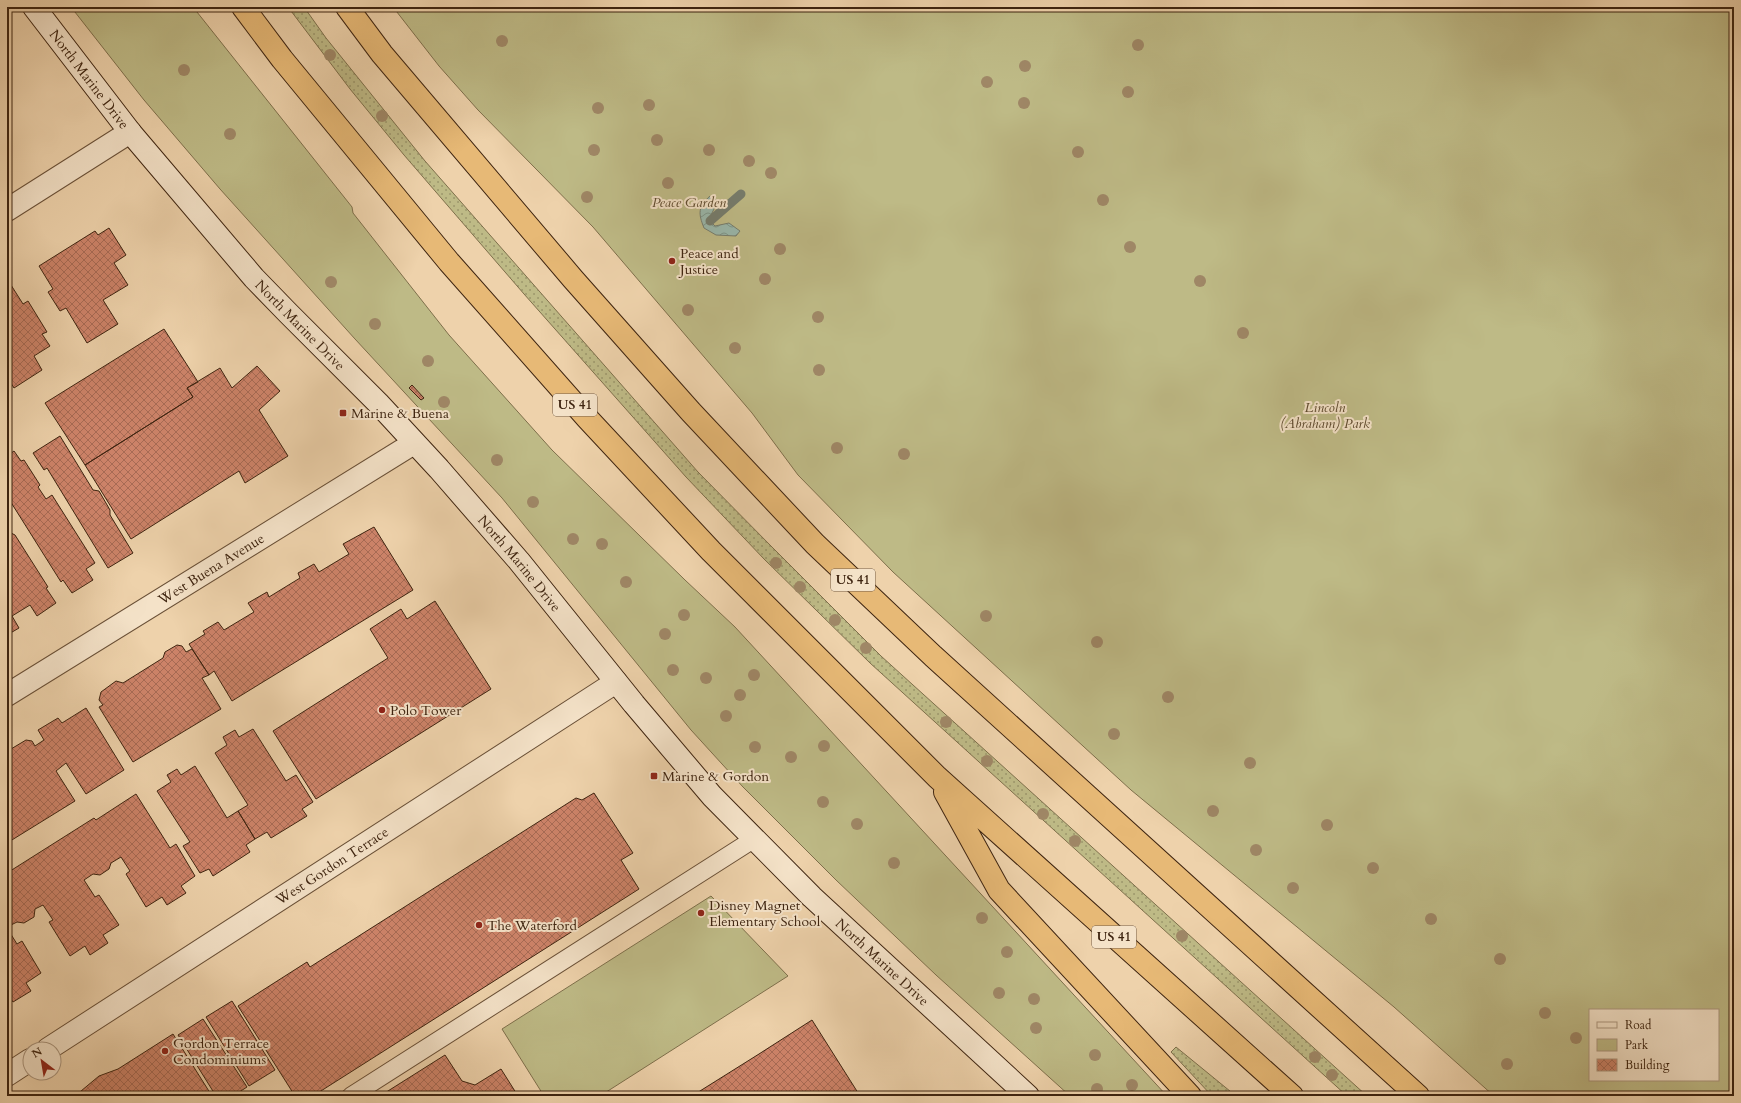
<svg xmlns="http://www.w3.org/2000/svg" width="1741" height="1103" font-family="Cardo,serif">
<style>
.grass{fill:url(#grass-dots);stroke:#7e6f4b}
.park{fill:#beba86;stroke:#7e6f4b;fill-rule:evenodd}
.water{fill:url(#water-waves);stroke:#757c6d}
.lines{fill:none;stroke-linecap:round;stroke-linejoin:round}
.stream{stroke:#757c6d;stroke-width:9}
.building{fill:url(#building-cross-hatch);stroke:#3e2410}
.lane-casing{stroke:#6a5037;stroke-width:19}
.street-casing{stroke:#6a5037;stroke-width:24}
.secondary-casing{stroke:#3e2410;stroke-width:24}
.highway-casing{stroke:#3e2410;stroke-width:24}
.lane{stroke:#f4e2c8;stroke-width:17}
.street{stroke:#f4e2c8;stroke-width:22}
.secondary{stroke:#f4e2c8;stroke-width:22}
.highway{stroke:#e7b976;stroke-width:22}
.tree{fill:#9f8766}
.poi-dot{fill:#8f2418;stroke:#f4e2c8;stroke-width:1.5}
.labels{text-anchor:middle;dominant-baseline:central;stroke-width:4;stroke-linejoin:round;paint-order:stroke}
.shield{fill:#f4e2c8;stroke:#755d47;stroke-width:1}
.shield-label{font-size:13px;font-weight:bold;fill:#3e2410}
.street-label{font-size:14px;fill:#3e2410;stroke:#f4e2c8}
.park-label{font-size:14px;font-style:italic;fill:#5e4a2e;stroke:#f4e2c8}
.poi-label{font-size:14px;fill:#3e2410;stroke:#f4e2c8;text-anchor:start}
</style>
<defs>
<pattern id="grass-dots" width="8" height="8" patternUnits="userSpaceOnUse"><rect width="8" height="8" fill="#beba86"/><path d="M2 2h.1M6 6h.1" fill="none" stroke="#9c976c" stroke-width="1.8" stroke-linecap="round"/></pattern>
<pattern id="water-waves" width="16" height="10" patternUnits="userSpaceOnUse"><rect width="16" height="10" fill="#99b7ab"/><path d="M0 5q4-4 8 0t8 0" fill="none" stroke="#7e958a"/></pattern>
<pattern id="building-cross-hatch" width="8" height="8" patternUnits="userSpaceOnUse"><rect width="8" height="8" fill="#cd8369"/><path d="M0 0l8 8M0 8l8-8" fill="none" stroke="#a86b55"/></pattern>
</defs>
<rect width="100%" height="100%" fill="#eed2ab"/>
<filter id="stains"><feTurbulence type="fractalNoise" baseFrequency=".005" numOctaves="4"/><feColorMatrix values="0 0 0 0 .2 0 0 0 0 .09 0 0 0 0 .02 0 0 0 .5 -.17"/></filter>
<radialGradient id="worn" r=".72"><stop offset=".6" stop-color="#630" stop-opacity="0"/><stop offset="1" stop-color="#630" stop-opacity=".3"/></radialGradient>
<path class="grass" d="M288 7H304L326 38 425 161 698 472 771 546 881 656 1367 1096H1347L870 663 764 559 686 477 524 294 404 155 350 89Z
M1176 1047 1236 1096H1212L1171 1052Z"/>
<path class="park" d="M71 7H193L352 207 353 213 449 335 552 450 685 580 735 627 1167 1096H1070L936 975 836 880 743 787 691 730 502 498 355 339 220 189 144 100Z
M393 7H1734V1096H1494L1394 1007 1131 790 893 572 798 475 752 413 593 227 478 110 439 66ZM1590 1010H1718V1080H1590Z
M711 896 788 976 600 1096H544L502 1029Z"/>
<path class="water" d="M710 196 716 200 717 203 710 217V221L715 226 729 223 740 231 736 236 716 235 704 228C698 213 698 207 710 196Z"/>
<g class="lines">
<path class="stream" d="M710 221 741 194"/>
</g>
<path class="building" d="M109 228 126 255 114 263 128 285 103 300 118 324 87 343 66 308 60 311 48 292 53 289 39 266 95 231 98 235Z
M11 285 23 304 28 301 47 332 42 334 50 346 34 356 42 370 14 388 7 377V287Z
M164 329 198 382 187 388 193 397 85 465 45 403Z
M257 366 280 391 259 410 288 456 245 483 239 471 131 539 85 465 193 397 187 388 220 368 232 388Z
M412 385 424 398 421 400 409 388Z
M60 436 93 490 99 491 110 510V515L133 553 108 568 47 468 44 470 33 453Z
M14 451 21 461 24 460 40 485 38 487 46 499 52 495 95 563 86 569 93 580 72 593 63 580 61 582 7 496V456Z
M374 527 413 590 232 701 214 671 209 675 189 644 205 634 203 631 218 622 224 630 254 612 248 603 267 592 269 597 300 578 298 573 314 564 319 572 349 554 343 544Z
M7 531 15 535 48 587 46 588 56 603 37 616 30 605 12 616 19 628 7 635Z
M435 601 491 689 316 799 273 731 388 658 370 629 401 609 407 619Z
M177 645 182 646 186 652 192 649 209 675 202 678 221 709 133 762 99 707 103 705 99 700 101 692 116 681 123 683 163 658 165 652Z
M86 708 124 770 86 794 66 763 56 771 75 801 7 843V757L10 755 11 749 26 740 32 741 35 746 44 740 38 730 58 718 62 723Z
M253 729 286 781 296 775 313 802 302 809 307 816 271 838 267 832 255 839 238 811 248 805 215 753 227 745 223 737 235 730 239 737Z
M195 766 227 818 238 811 255 839 246 845 250 852 213 876 209 869 200 873 183 846 190 842 157 791 171 782 167 775 177 769 181 775Z
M594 793 633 853 621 860 639 889 313 1096H295L238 1006 307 962 310 967 576 798 582 800Z
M136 794 170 848 176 844 195 876 181 886 186 893 167 905 162 897 146 907 126 874 130 871 121 857 111 863 109 869 100 875 93 874 84 880 95 897 99 895 119 925 103 935 108 943 90 955 85 946 70 956 49 922 53 920 43 905 35 909 34 917 24 923 17 922 7 927V873L94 818 96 820Z
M7 928 17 944 22 941 41 973 26 983 31 991 13 1002 7 993Z
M232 1001 275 1070 249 1086 206 1017Z
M203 1019 247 1087 233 1096H216L178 1035Z
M812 1020 860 1096H692L759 1054Z
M173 1034 212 1096H75L99 1076 118 1069Z
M445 1055 462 1081 475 1085 501 1069 518 1096H380Z"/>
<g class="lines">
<defs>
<path id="lane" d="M351 1096 754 839"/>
<g id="street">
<path d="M7 210 130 132"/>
<path id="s1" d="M7 695 414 443"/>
<path id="s2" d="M48 1049 616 682"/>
<path d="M7 1075 30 1060"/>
</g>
<g id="secondary">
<path id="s3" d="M34 7 130 132 254 278 288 313 378 403 439 469 519 561 634 704 712 796 812 897 1028 1096"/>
</g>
<path id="highway" d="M243 7 282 59 449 262 587 418 711 551 937 777 1292 1096
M347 7 382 54 573 279 691 412 815 544 933 656 1418 1096
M945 792 999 890 1190 1096"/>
</defs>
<use href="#lane" class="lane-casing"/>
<use href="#street" class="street-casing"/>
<use href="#secondary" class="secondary-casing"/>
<use href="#highway" class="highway-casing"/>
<use href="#lane" class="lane"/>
<use href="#street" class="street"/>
<use href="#secondary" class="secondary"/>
<use href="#highway" class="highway"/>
</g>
<g class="tree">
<circle cx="502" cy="41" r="6"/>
<circle cx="1138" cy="45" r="6"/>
<circle cx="330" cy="55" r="6"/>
<circle cx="1025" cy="66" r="6"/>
<circle cx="184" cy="70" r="6"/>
<circle cx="987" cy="82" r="6"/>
<circle cx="1128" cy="92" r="6"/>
<circle cx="1024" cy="103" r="6"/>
<circle cx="649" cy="105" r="6"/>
<circle cx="598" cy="108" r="6"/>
<circle cx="382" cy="116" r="6"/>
<circle cx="230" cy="134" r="6"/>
<circle cx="657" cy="140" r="6"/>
<circle cx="594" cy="150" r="6"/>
<circle cx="709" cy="150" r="6"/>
<circle cx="1078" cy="152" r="6"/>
<circle cx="749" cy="161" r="6"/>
<circle cx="771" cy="173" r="6"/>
<circle cx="668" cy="183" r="6"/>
<circle cx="587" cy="197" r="6"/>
<circle cx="1103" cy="200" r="6"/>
<circle cx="1130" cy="247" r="6"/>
<circle cx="780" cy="249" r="6"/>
<circle cx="765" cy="279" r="6"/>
<circle cx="1200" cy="281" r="6"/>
<circle cx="331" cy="282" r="6"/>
<circle cx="688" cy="310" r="6"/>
<circle cx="818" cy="317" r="6"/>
<circle cx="375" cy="324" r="6"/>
<circle cx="1243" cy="333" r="6"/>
<circle cx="735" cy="348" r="6"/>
<circle cx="428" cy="361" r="6"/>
<circle cx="819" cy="370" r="6"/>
<circle cx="444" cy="402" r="6"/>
<circle cx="837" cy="448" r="6"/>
<circle cx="904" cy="454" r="6"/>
<circle cx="497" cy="460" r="6"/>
<circle cx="533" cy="502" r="6"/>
<circle cx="573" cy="539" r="6"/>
<circle cx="602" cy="544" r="6"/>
<circle cx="776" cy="563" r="6"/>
<circle cx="626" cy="582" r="6"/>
<circle cx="800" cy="587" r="6"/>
<circle cx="684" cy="615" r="6"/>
<circle cx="986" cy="616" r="6"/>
<circle cx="835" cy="620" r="6"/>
<circle cx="665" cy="634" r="6"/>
<circle cx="1097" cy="642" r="6"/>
<circle cx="866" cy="648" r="6"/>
<circle cx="673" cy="670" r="6"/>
<circle cx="754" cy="675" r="6"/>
<circle cx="706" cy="678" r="6"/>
<circle cx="740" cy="695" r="6"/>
<circle cx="1168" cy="697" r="6"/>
<circle cx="726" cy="716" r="6"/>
<circle cx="946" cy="722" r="6"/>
<circle cx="1114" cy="734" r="6"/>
<circle cx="824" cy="746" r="6"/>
<circle cx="755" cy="747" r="6"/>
<circle cx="791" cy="757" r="6"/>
<circle cx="987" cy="761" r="6"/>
<circle cx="1250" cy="763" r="6"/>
<circle cx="823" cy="802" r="6"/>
<circle cx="1213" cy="811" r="6"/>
<circle cx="1043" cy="814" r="6"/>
<circle cx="857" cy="824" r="6"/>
<circle cx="1327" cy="825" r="6"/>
<circle cx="1075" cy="841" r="6"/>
<circle cx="1256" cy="850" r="6"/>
<circle cx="894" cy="863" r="6"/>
<circle cx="1373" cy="868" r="6"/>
<circle cx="1293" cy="888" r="6"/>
<circle cx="982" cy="918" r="6"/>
<circle cx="1431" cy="919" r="6"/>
<circle cx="1182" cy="936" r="6"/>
<circle cx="1007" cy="952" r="6"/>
<circle cx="1500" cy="959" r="6"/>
<circle cx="999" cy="993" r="6"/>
<circle cx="1034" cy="999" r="6"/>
<circle cx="1545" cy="1013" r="6"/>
<circle cx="1036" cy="1028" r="6"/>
<circle cx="1576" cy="1038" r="6"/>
<circle cx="1095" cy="1055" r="6"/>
<circle cx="1315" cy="1057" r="6"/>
<circle cx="1507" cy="1064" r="6"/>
<circle cx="1332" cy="1075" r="6"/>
<circle cx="1132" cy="1085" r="6"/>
<circle cx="1097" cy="1089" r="6"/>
</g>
<g class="poi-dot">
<circle cx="672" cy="261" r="4"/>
<rect x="339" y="409" width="8" height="8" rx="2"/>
<circle cx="382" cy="710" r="4"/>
<rect x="650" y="772" width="8" height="8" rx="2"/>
<circle cx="701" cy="913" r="4"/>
<circle cx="479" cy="925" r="4"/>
<circle cx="165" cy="1051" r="4"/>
</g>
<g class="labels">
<g class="shield">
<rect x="553" y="394" width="44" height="22" rx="3"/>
<rect x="831" y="569" width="44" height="22" rx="3"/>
<rect x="1092" y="926" width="44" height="22" rx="3"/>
</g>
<g class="shield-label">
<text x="575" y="405">US 41</text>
<text x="853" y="580">US 41</text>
<text x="1114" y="937">US 41</text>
</g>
<g class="street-label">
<text stroke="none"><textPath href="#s3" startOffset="91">North Marine Drive</textPath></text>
<text stroke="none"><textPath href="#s3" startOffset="415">North Marine Drive</textPath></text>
<text stroke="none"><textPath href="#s3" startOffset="739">North Marine Drive</textPath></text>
<text stroke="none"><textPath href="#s1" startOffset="240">West Buena Avenue</textPath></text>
<text stroke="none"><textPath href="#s2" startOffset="338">West Gordon Terrace</textPath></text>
<text stroke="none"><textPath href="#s3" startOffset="1279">North Marine Drive</textPath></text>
</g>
<g class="park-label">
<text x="689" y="202">Peace Garden</text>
<text x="1325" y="407">Lincoln<tspan x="1325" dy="16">(Abraham) Park</tspan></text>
</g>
<g class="poi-label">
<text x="680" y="253">Peace and<tspan x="680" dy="16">Justice</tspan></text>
<text x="351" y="413">Marine &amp; Buena</text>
<text x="390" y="710">Polo Tower</text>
<text x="662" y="776">Marine &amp; Gordon</text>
<text x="709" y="905">Disney Magnet<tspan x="709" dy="16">Elementary School</tspan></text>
<text x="487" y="925">The Waterford</text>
<text x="173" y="1043">Gordon Terrace<tspan x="173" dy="16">Condominiums</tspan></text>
</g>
</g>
<rect width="1741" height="1103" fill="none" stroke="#eed2ab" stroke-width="24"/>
<rect x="8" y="8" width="1725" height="1087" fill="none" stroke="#3e2410" stroke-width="2"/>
<rect x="12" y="12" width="1717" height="1079" fill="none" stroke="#3e2410"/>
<rect x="1589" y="1009" width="130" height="72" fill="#f4e2c8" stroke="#ab967e"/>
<rect x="1597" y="1022" width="20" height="6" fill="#f4e2c8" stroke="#ab967e"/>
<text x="1625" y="1029" font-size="12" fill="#3e2410">Road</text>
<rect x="1597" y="1039" width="20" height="12" fill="#beba86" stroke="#ab967e"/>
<text x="1625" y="1049" font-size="12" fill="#3e2410">Park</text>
<rect x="1597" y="1059" width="20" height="12" fill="url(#building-cross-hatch)" stroke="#ab967e"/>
<text x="1625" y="1069" font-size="12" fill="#3e2410">Building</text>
<g transform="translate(42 1061) rotate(329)"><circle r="19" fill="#f4e2c8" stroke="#ab967e"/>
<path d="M0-3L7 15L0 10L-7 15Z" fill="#8f2418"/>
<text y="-6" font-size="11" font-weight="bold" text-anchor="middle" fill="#3e2410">N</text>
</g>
<rect width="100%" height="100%" filter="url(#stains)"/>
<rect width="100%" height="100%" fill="url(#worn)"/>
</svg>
